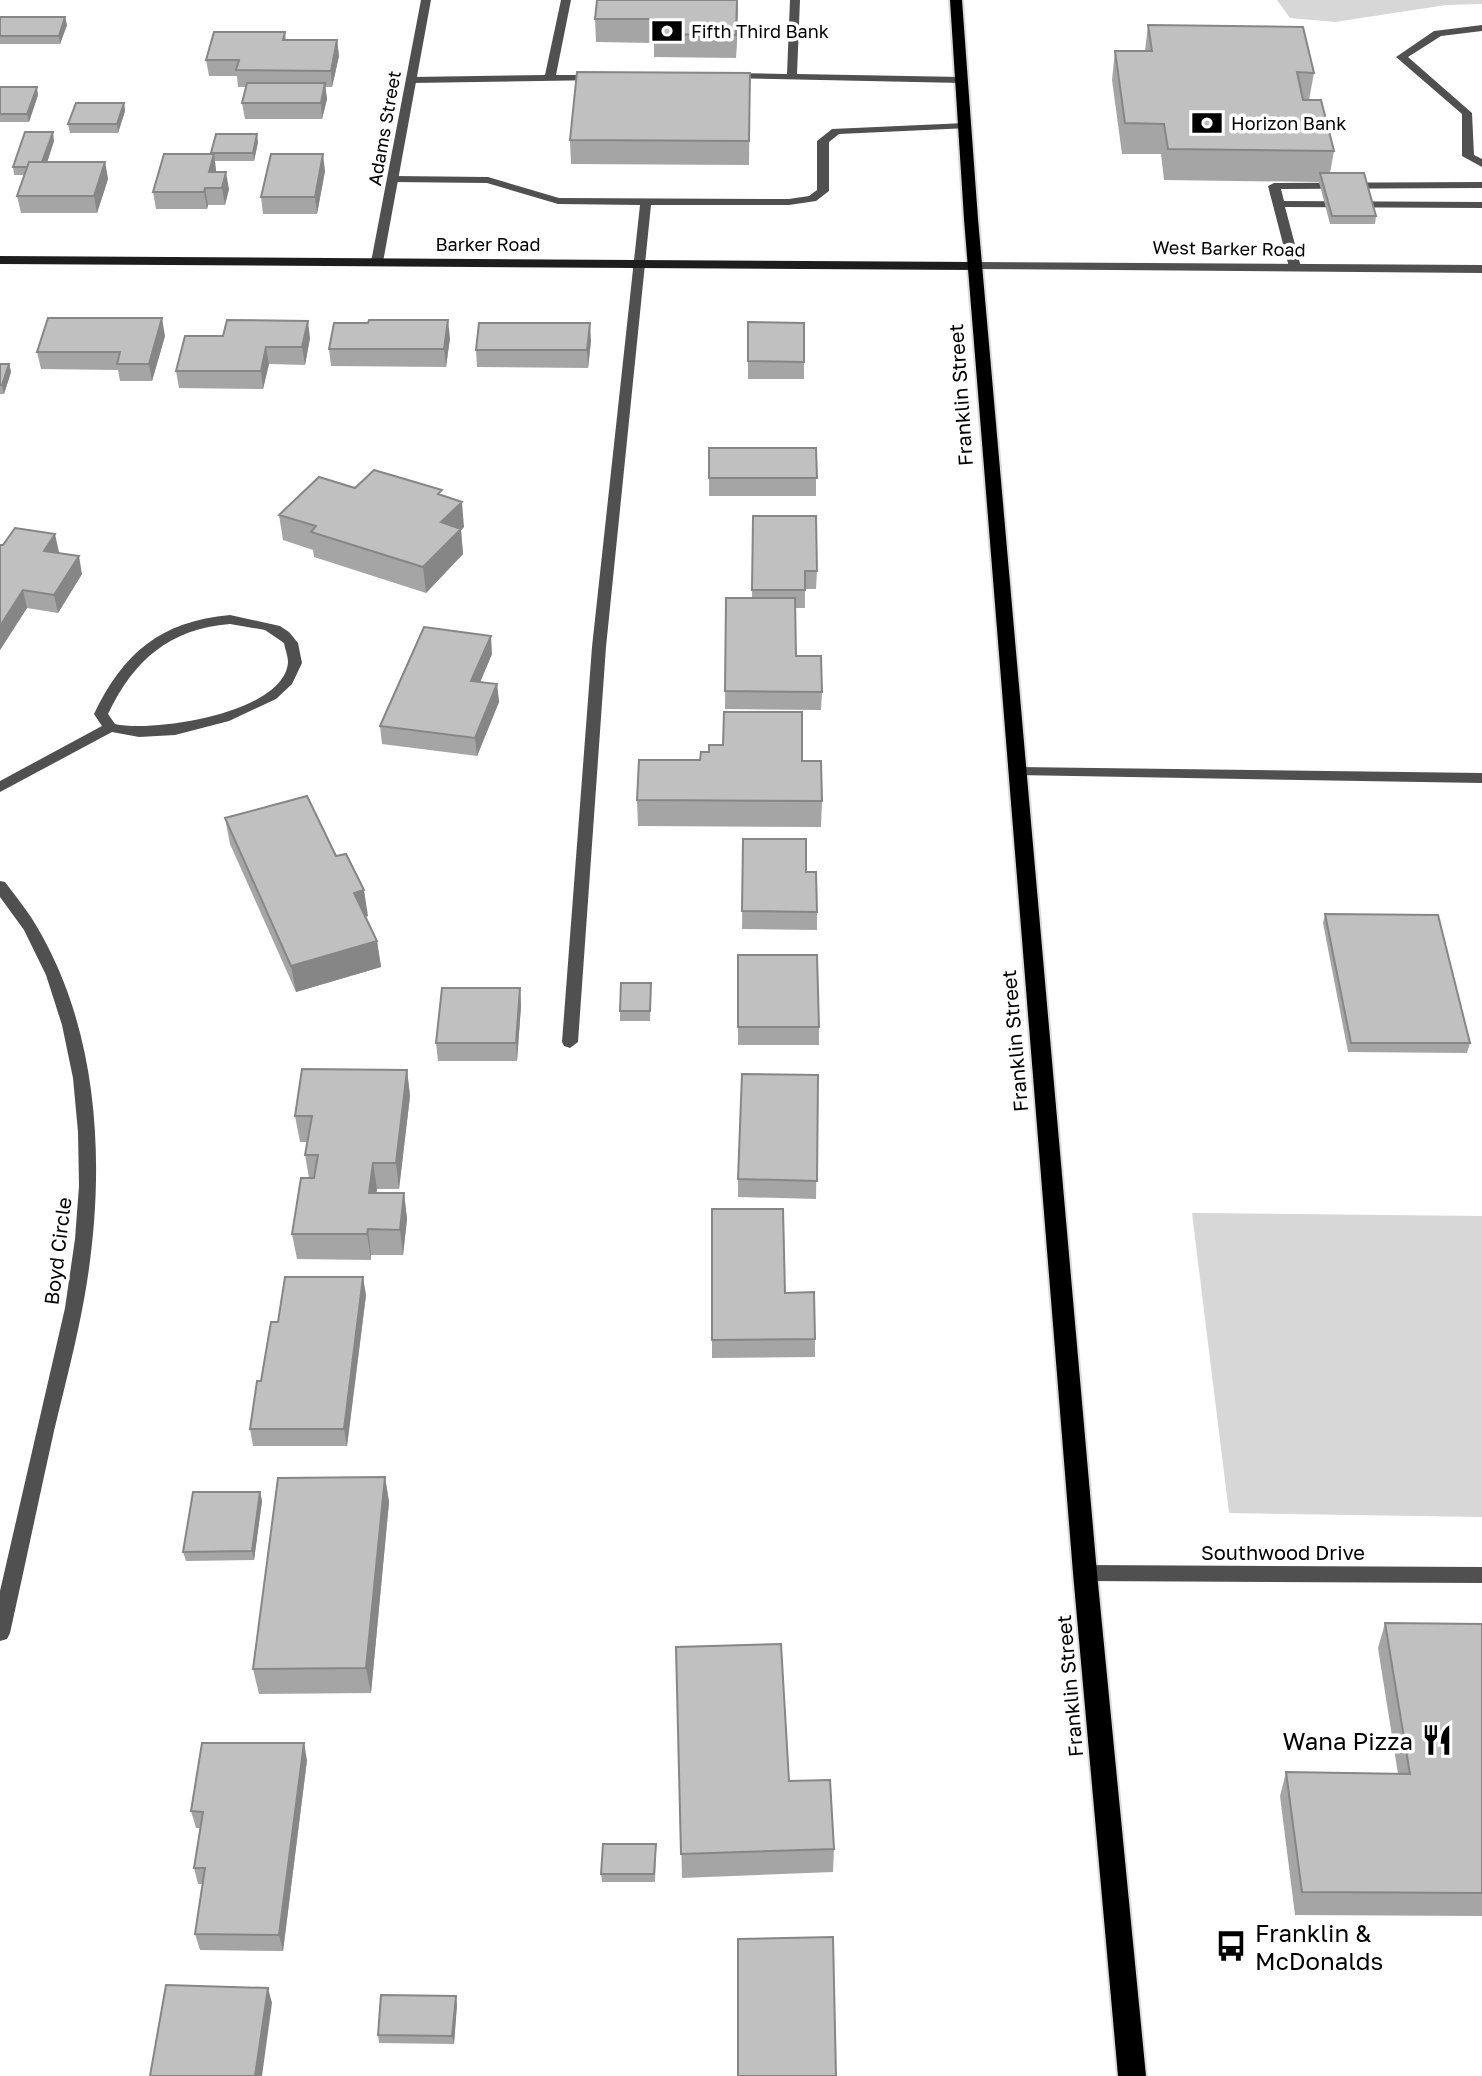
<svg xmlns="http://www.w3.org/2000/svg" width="1482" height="2076" font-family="'Golos Text',sans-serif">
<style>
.green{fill:#d7d7d7}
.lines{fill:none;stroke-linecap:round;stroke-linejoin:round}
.primary-casing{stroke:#dbdbdb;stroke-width:4}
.lane{fill:#505050;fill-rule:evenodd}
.street{fill:#505050;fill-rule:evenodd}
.secondary{fill:#1d1d1d;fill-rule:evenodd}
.primary{fill:#000;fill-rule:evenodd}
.wall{fill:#a5a5a5}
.shaded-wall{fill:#868686}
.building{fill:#c0c0c0;stroke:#868686;stroke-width:2}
.labels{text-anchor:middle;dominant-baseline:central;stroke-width:7;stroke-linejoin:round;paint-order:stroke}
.far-poi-label{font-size:18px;fill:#000;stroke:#fff;text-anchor:start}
.far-street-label{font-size:18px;fill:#000;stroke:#fff}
.street-label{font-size:20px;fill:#000;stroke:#fff}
.near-poi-label{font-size:24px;fill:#000;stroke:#fff;text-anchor:end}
</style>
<rect width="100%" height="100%" fill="#fff"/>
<path class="green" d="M1277 0H1482V4L1446 5 1335 22 1290 18Z
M1192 1213 1482 1216V1517L1229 1513Z"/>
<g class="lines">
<defs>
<path id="primary" d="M950 0H962L978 219 1097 1573 1146 2076H1118L1073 1573 964 219Z"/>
</defs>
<use href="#primary" class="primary-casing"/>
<path class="lane" d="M561 0H571L556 75H597L601 76V80L411 83 406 80 411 77 545 75Z
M790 0H800L797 74 962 77 967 80 962 83 724 78V74L728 73 787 74Z
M1482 25V31L1441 36 1408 57 1472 113 1474 155 1482 159V167L1462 156V114L1396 57 1434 31Z
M965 123 969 124V128L839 134 829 142V191L816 201 789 205H651L606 647 578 1042 570 1048 564 1046 562 1042 592 647 640 205 558 204 487 183 393 182 387 179 393 176 488 177 559 198 789 199 809 196 817 190V141L832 129Z
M1482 182V188L1281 189 1284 201 1482 202V208L1285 207 1301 267 1295 271 1289 267 1268 186 1274 183Z
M1017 767 1482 773V783L1012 775 1010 772 1012 769Z"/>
<path class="street" d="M421 0H431L383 262 377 266 371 262Z
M975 262 1482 265V273L971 269V263Z
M230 615 280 626 289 632 298 643 302 663 292 684 276 699 229 721 175 735 139 737 112 732 0 792V781L102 726 94 714C123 653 161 621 230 615ZM230 624 265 630 284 643C285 649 288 656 288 662 285 713 153 733 115 724L108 714C134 660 169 629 230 624Z
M0 881 5 882C16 897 28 911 37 927 101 1035 106 1173 85 1294 77 1340 65 1385 54 1431 39 1498 25 1566 10 1633L7 1639 0 1641V1591L65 1308 75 1239 79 1186 78 1132 73 1078 62 1025 46 975 24 930 0 897Z
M1085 1565 1482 1567V1583L1085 1581 1078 1579 1076 1573 1078 1567Z"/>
<path class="secondary" d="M0 256 975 262 981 266 975 270 0 264Z"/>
<use href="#primary" class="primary"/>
</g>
<path class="wall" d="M597 0H738L736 58 654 57V43L596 42 595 19Z
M0 18 67 25 60 44H0Z
M1148 25 1314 73 1309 100 1334 151 1330 173 1376 216 1375 224H1330L1319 182 1164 180 1161 154H1122L1112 80 1115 51H1145Z
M285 32 286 40H337L339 56 332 87H325L327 99 322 119H245L242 103 246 87H238L237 76H209L206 60Z
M750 73 749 165 571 164 570 140Z
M0 87 38 95 29 122H0Z
M124 103 125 111 118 133H70L68 124Z
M54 141 47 162H105L108 179 97 213H21L17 196 24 175H14L13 167Z
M258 142 254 161H215L216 172 229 189 225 205H208L207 209H156L153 192 212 154 211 153Z
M325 171 317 214H263L261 197Z
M748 322 804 323V379H748Z
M165 336 152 381H120L118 370 41 369 37 352Z
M185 336 310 338 305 365 269 364 263 389 179 388 176 371Z
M450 338 446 367 331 366 329 349Z
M591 341 588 368 477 367 476 350Z
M0 364H9L11 372 4 394H0Z
M709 448H816V496H709Z
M355 488 442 496 464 527 461 530 463 554 426 593 314 557 313 550 283 540 279 515Z
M753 516 817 571 816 589H805V608H795L796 656 822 692 821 710 725 709 726 598H752Z
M0 545 59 552 58 553 82 574 58 613 27 608 0 650Z
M492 654 480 682 497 684 499 702 477 756 382 744 380 726Z
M700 760 802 761 822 801 821 827 638 826 637 800Z
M225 818 368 916 365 917 377 941 381 967 296 992 230 844Z
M743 839 806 872 817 912V930L742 929Z
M1325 914 1470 1043 1467 1053 1348 1052 1323 923Z
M738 955 819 1027V1045H738Z
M651 983 650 1021H620V1011Z
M520 988 521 1006 517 1061H438L436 1043Z
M407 1070 410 1096 399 1189H377L376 1193H404L407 1219 403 1255H371V1260L297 1259 292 1234 309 1178 305 1155 308 1142H300L295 1116Z
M818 1075 816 1199 738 1197V1179Z
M712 1209 815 1339V1357L712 1358Z
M366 1295 347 1446H253L250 1429 261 1381Z
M385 1477 389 1502 371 1693 259 1694 253 1669Z
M260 1492 262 1501 254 1560 186 1561 183 1552Z
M1385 1623 1482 1624V1916L1295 1915 1280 1796 1286 1772 1398 1774 1378 1648Z
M676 1647 789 1781 834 1849 833 1872 682 1878Z
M307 1760 283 1951 200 1950 195 1934 203 1884H198L194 1868 200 1828H196L191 1811Z
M656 1852 655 1882H602L601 1874Z
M457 2004 454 2044 379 2043 378 2035Z"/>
<path class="shaded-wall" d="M737 0H738L736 58V35Z
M65 17 67 25 60 44 59 36Z
M337 40 339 56 332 87 331 71Z
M325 83 327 99 322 119 321 103Z
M37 87 38 95 29 122 27 114Z
M124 103 125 111 118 133 117 124Z
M53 132 54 141 43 175 41 167Z
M257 134 258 142 254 161 253 153Z
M214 154 216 171 212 189 209 172Z
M323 154 325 171 317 214 315 197Z
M105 162 108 179 97 213 94 196Z
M226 172 229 189 225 205 222 188Z
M205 188 208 205 207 209 204 192Z
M162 318 165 336 152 381 149 364Z
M448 320 450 338 446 367 444 349Z
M308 321 310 338 305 365 302 347Z
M590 323 591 341 588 368 587 350Z
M266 347 269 364 263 389 261 371Z
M9 364 11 372 4 394 2 385Z
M462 502 464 527 461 530 463 554 426 593 423 567 441 522Z
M55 534 59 552 48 569 44 551Z
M79 556 82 574 58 613 54 595Z
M23 590 27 608 0 650V626Z
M491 636 492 654 473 699 471 681Z
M497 684 499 702 477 756 475 738Z
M364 890 368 916 357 919 354 893Z
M377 941 381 967 296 992 291 966Z
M520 988 521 1006 517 1061 516 1043Z
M407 1070 410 1096 399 1189 396 1163Z
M373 1163 377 1189 373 1219 369 1193Z
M404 1193 407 1219 403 1255 400 1230Z
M368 1229 371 1255V1260L367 1234Z
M363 1277 366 1295 347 1446 344 1429Z
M385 1477 389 1502 371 1693 366 1668Z
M260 1492 262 1501 254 1560 252 1551Z
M304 1743 307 1760 283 1951 279 1935Z
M268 1988 272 2003 262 2076H255Z
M456 1996 457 2004 454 2044 452 2036Z"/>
<path class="building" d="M597 0H737L736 35 653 34 654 19H595Z
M0 17H65L59 36H0Z
M1148 25 1303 27 1314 73 1297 72 1303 100H1321L1334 151 1168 149 1164 124 1125 123 1115 51H1152Z
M214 32H285L283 40H337L331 71 236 70 239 60H206Z
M577 72 750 73 749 141 570 140Z
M247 83H325L321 103H242Z
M0 87H37L27 114H0Z
M76 103H124L117 124H68Z
M25 132H53L42 162H29L27 167H13Z
M216 134H257L253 153H211Z
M164 154H214L209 172H226L222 188H205L204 192H153Z
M271 154H323L315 197H261Z
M29 162H105L94 196H17Z
M1320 173H1364L1376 216H1332Z
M48 318H162L149 364H117L120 352H37Z
M227 320 308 321 302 347H266L261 371H176L185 336H223Z
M369 320H448L444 349H329L334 323H368Z
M748 322 804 323V362L748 361Z
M479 323H590L587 350H476Z
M0 364H9L2 385H0Z
M709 448H816L817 478H709Z
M374 470 442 490 438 494 462 502 441 522 461 529 423 567 311 532 316 526 279 515 319 477 355 488Z
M753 516H816L817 571H805V590H752Z
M15 528 55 534 44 551 79 556 54 595 23 590 0 626V545H3Z
M726 598H795L796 656H821L822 692 725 691Z
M424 627 491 636 471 681 497 684 475 738 380 726Z
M724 712H802V761H821L822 801 637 800 639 760H700L701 752H709V745H723Z
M307 796 336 856 346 854 364 890 354 893 377 941 291 966 225 818Z
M743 839H806V872H816L817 912 742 911Z
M1325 914 1438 915 1470 1043H1351Z
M738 955H817L819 1027H738Z
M621 983H651L650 1011H620Z
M442 988H520L516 1043H436Z
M302 1069 407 1070 396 1163H373L369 1193H404L400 1230 368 1229 367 1234H292L301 1178H314L318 1155H305L312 1116H295Z
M742 1074 818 1075 817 1181 738 1179Z
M712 1209H783L785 1293 814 1292 815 1339 712 1340Z
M285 1277H363L344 1429H250L257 1381H261L271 1322H278Z
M385 1477 366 1668 253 1669 278 1478Z
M193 1492H260L252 1551 183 1552Z
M1385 1623 1482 1624V1893L1302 1892 1286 1772 1410 1774Z
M781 1644 789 1781 830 1780 834 1849 681 1854 676 1647Z
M202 1743H304L279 1935 195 1934 205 1868H194L203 1812 191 1811Z
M603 1844H656L654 1874H601Z
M833 1937 836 2076H738V1939Z
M166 1985 268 1988 255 2076H150Z
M381 1995 456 1996 452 2036 378 2035Z"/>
<defs>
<symbol id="bank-bare" viewBox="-9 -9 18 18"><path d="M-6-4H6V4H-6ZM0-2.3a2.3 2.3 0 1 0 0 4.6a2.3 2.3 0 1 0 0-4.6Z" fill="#000" stroke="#fff" stroke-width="2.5" paint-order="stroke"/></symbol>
<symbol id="restaurant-bare" viewBox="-9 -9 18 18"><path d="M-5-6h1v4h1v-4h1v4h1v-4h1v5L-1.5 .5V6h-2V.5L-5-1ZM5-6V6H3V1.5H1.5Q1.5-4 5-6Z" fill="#000" stroke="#fff" stroke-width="2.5" paint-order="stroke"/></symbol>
<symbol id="bus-bare" viewBox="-9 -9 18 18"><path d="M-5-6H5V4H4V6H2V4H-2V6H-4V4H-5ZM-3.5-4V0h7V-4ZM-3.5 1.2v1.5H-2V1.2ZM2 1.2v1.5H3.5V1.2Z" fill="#000" stroke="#fff" stroke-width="2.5" paint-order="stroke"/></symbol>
</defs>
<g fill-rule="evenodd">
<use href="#bank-bare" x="645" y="9" width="44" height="44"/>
<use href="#bank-bare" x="1185" y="101" width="44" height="44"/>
<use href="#restaurant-bare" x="1415" y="1718" width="44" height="44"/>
<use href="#bus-bare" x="1209" y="1924" width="44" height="44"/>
</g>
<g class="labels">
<g class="far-poi-label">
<text x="691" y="31">Fifth Third Bank</text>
<text x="1231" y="123">Horizon Bank</text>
</g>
<g class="far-street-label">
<text transform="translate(384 128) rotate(-80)">Adams Street</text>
<text x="488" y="244">Barker Road</text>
<text transform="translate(1229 248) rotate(1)">West Barker Road</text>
</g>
<g class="street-label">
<text transform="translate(960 395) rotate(-94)">Franklin Street</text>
<text transform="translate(1014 1041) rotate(-95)">Franklin Street</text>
<text transform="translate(57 1251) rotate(-83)">Boyd Circle</text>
<text x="1283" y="1552">Southwood Drive</text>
<text transform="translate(1069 1686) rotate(-95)">Franklin Street</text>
</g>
<g class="near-poi-label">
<text x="1413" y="1740">Wana Pizza</text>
<text x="1255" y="1932" text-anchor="start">Franklin &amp;<tspan x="1255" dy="28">McDonalds</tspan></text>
</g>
</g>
</svg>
